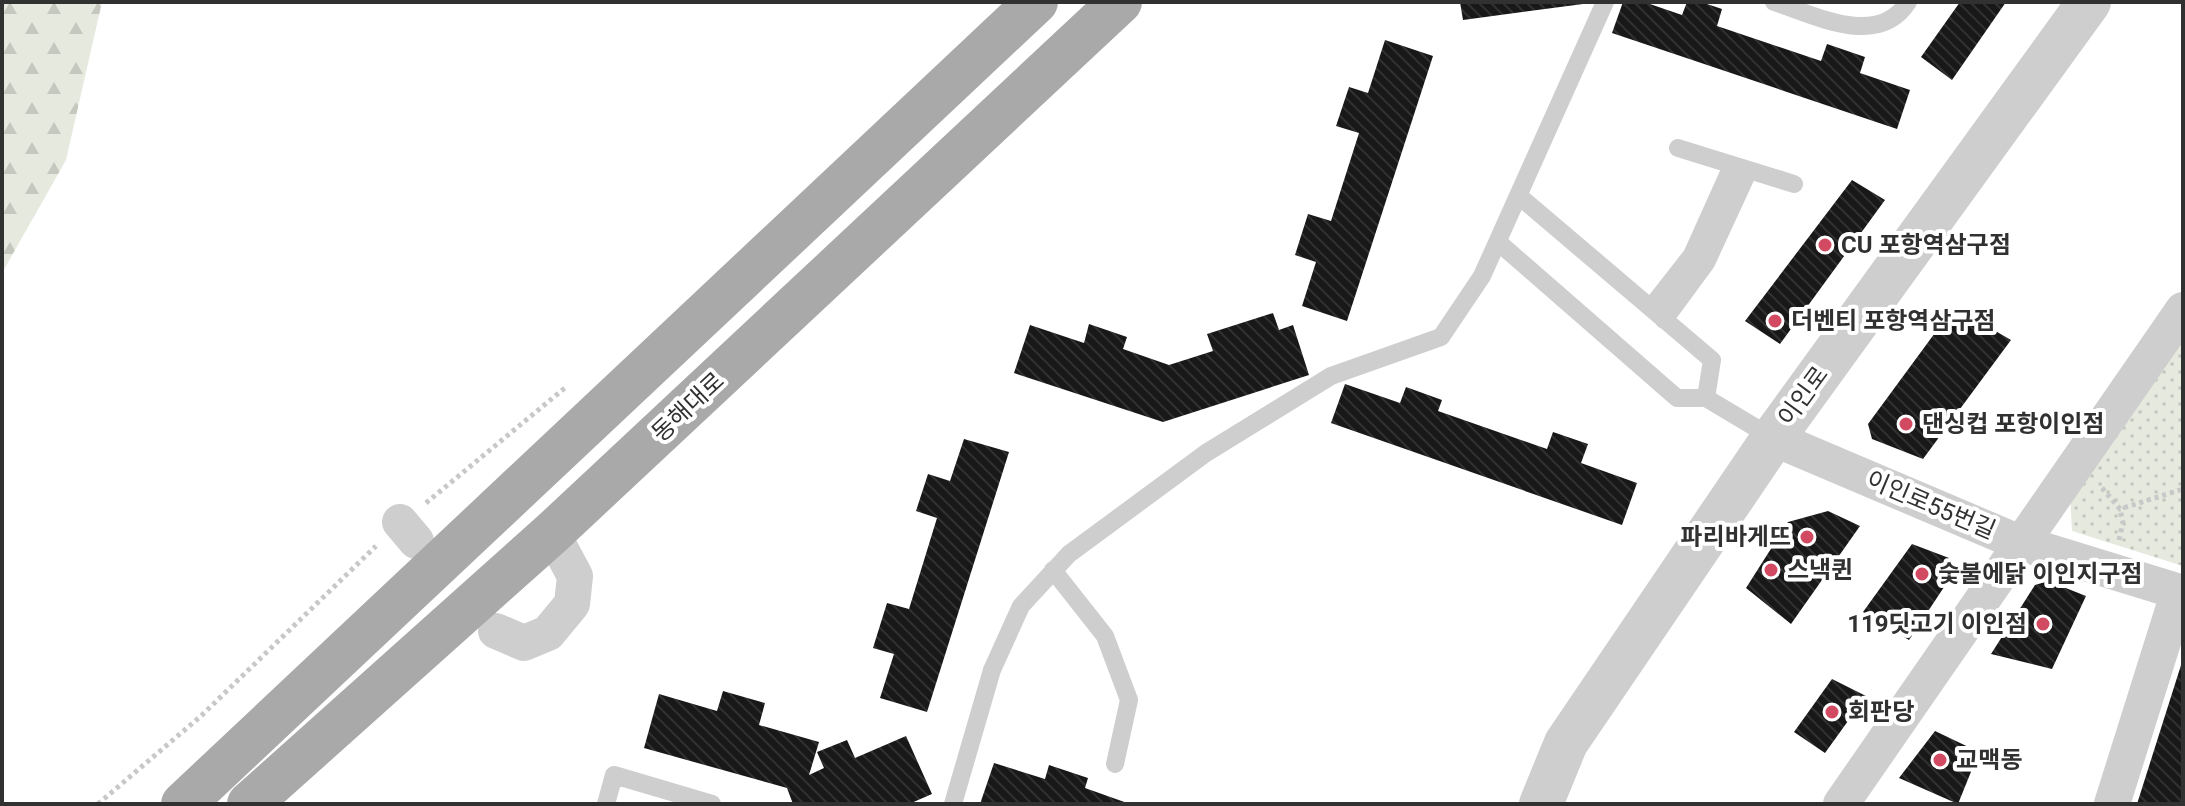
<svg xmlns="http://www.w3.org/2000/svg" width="2185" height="806" font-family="Roboto,'Noto Sans KR',sans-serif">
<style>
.forest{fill:url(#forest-firs)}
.park{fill:url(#park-dots)}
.building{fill:url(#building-back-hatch)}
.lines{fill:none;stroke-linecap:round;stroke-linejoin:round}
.path{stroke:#c8c8c8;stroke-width:5;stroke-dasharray:4 4;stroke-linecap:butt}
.service{stroke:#cecece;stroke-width:18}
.minor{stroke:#cecece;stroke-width:36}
.tertiary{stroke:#cecece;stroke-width:44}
.primary{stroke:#a9a9a9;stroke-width:44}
.poi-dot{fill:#d24962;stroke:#fff;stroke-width:3}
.labels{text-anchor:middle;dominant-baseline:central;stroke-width:8;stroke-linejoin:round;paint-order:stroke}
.poi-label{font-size:24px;font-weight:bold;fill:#313131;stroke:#fff;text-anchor:start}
.street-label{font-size:24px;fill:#313131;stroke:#fff}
</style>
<defs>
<pattern id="forest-firs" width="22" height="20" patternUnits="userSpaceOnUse" patternTransform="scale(2)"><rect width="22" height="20" fill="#e5e9de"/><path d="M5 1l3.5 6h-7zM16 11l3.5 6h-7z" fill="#c5c8bf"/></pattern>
<pattern id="park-dots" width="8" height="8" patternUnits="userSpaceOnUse" patternTransform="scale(2)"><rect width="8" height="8" fill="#e5e9de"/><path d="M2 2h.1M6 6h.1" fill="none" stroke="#c5c8bf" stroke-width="1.8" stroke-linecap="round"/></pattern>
<pattern id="building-back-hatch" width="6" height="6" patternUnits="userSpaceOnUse" patternTransform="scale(2)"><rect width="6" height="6" fill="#181818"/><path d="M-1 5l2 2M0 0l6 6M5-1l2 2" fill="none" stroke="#313131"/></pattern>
</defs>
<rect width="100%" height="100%" fill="#fff"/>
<path class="forest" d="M2 2H102L66 160 2 273Z"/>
<path class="park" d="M2183 334V566L2072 531 2070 494Z"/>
<path class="building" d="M1460 2H1583V4L1463 20Z
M1623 2H1644L1682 15 1687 2H1701L1722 9 1717 26 1821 61 1827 44 1865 57 1860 73 1910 90 1897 129 1612 33Z
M1960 2H2006L1952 80 1921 57Z
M1385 40 1433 56 1347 321 1302 306 1316 262 1295 255 1308 214 1331 221 1359 133 1336 126 1349 87 1368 93Z
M1852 180 1885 200 1780 344 1745 321Z
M1954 307 2011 340 1923 459 1872 439 1868 424Z
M1273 313 1279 330 1293 325 1309 375 1163 422 1014 373 1030 325 1084 343 1089 324 1127 337 1123 349 1169 365 1213 351 1207 334Z
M1345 384 1400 403 1406 387 1442 400 1438 411 1547 449 1553 432 1588 444 1581 463 1637 483 1622 525 1331 423Z
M964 439 1009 452 927 712 880 698 894 654 873 648 887 603 909 609 937 518 916 511 928 474 950 481Z
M1828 511 1860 526 1791 624 1746 588 1788 522Z
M1912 544 1949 558 1954 572 1909 640 1863 612Z
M2048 581 2086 596 2052 669 1991 654 2035 585Z
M2182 662 2183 804H2137Z
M1832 679 1866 696 1825 753 1794 732Z
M723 691 765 703 759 725 819 742 809 775 824 768 817 752 847 740 855 758 906 736 932 794 909 804H793L787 788 644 748 659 694 717 711Z
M1935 731 1979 752 1958 804 1899 778Z
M994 763 1045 779 1049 765 1088 778 1085 788 1130 804H980Z"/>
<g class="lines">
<path class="path" d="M2102 488 2120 509 2183 489
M426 503 566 387
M2119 540 2123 523 2120 509
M98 804 201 716 376 546"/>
<path class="service" d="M1774 2C1815 15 1878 49 1908 2
M1678 148 1794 184
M1519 196 1712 360 1706 398
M1498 242 1677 398H1706L1773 438
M1652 306 1692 255 1732 166
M1664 320 1706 263 1748 172
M1053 570 1105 636 1129 700 1115 764
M606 804 614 775 712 804
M953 804 992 670 1021 606 1069 554 1206 453 1331 376 1441 337 1482 276 1605 2"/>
<path class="minor" d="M1773 438 2020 543 2183 593
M400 522 416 541
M496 631 524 643 548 633 572 604 575 576 552 533
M1841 804 2183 310
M2112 804 2179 591"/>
<path class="tertiary" d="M1541 804 1566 743 1773 438 2089 2"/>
<path class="primary" d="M183 804 1036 2
M249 804 552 533 1120 2"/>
</g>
<g class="poi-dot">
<circle cx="1825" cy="245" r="8"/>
<circle cx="1775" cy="321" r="8"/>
<circle cx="1906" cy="424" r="8"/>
<circle cx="1807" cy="537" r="8"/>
<circle cx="1771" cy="570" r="8"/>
<circle cx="1922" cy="574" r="8"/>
<circle cx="2043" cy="624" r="8"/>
<circle cx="1832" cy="712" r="8"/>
<circle cx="1940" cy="760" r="8"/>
</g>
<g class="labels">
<g class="poi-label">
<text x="1841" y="245">CU 포항역삼구점</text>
<text x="1791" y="321">더벤티 포항역삼구점</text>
<text x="1922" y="424">댄싱컵 포항이인점</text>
<text x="1791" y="537" text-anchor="end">파리바게뜨</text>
<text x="1787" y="570">스낵퀸</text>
<text x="1938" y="574">숯불에닭 이인지구점</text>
<text x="2027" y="624" text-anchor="end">119딧고기 이인점</text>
<text x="1848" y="712">회판당</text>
<text x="1956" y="760">교맥동</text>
</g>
<g class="street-label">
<text transform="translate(1803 396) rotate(-54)">이인로</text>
<text transform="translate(688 407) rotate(-43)">동해대로</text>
<text transform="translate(1931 505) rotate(23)">이인로55번길</text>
</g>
</g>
<rect width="2185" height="806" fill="none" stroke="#313131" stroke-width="8"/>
</svg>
